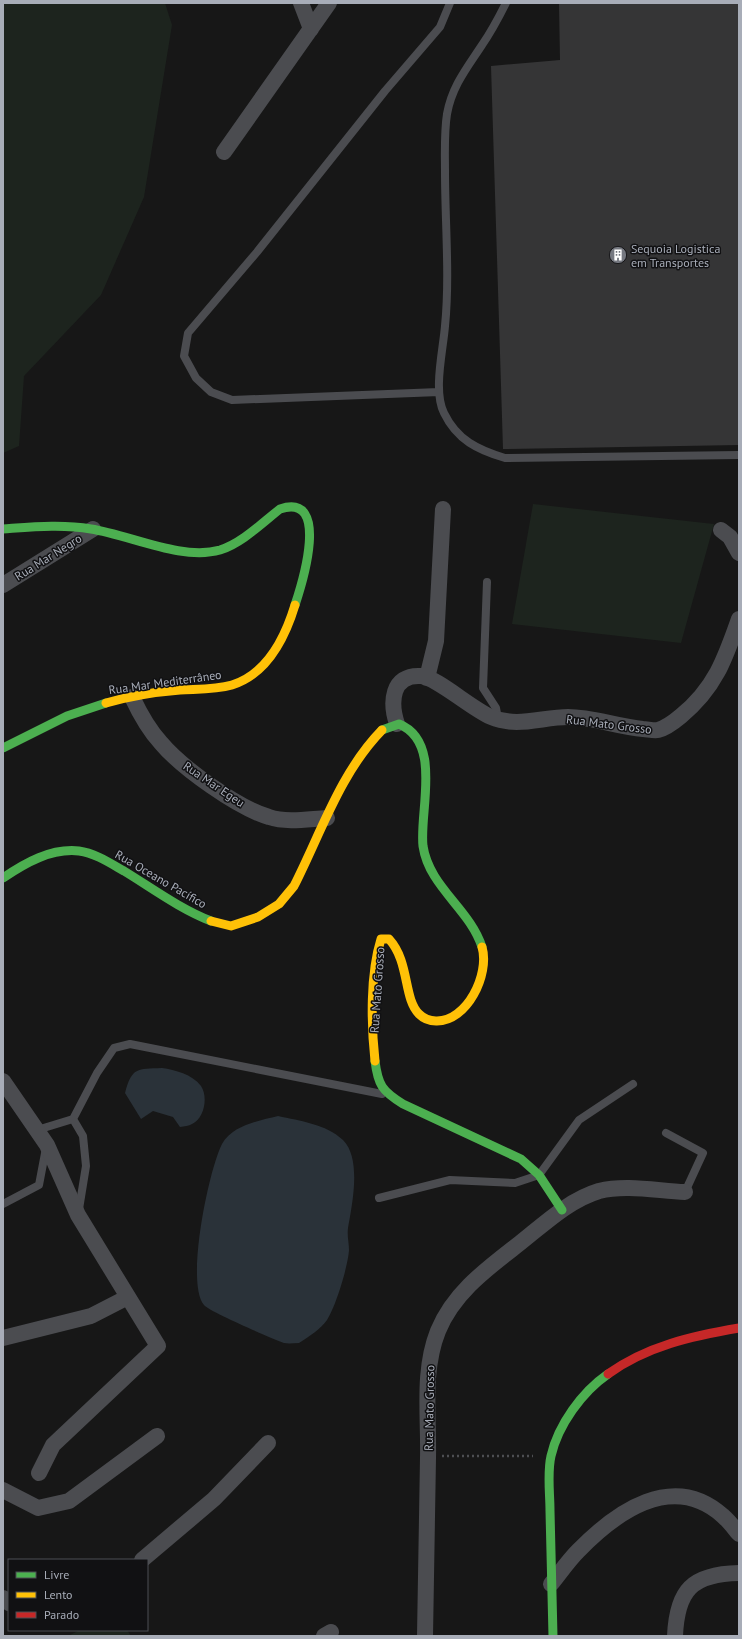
<svg xmlns="http://www.w3.org/2000/svg" width="742" height="1639" font-family="'PT Sans',sans-serif">
<style>
.green{fill:#1d241e}
.water{fill:#2a3239}
.building{fill:#353536}
.lines{fill:none;stroke-linecap:round;stroke-linejoin:round}
.path{stroke:#4d4e52;stroke-width:2.5;stroke-dasharray:2 3;stroke-linecap:butt}
.lane{stroke:#4b4c50;stroke-width:8}
.street{stroke:#4b4c50;stroke-width:16}
.fast{stroke:#4caf50;stroke-width:9}
.slow{stroke:#ffc107;stroke-width:9}
.jam{stroke:#c62828;stroke-width:9}
.labels{text-anchor:middle;dominant-baseline:central;stroke-width:3;stroke-linejoin:round;paint-order:stroke}
.poi-label{font-size:12px;fill:#a8adb8;stroke:#111113;text-anchor:start}
.street-label{font-size:12px;fill:#a8adb8;stroke:#111113}
</style>
<rect width="100%" height="100%" fill="#171717"/>
<path class="green" d="M3 3H165L172 25 144 197 101 295 24 376 19 446 3 453Z
M533 504 714 524 681 643 512 624Z
M80 1630H127L131 1636H68Z"/>
<path class="water" d="M162 1068C175 1070 192 1074 201 1086 208 1096 205 1118 192 1124 189 1126 184 1126 180 1127L173 1117 153 1111 141 1119 125 1093C132 1067 137 1069 162 1068Z
M278 1116C300 1121 326 1124 343 1140 362 1159 352 1205 348 1228 347 1236 349 1243 349 1250 348 1266 336 1306 327 1320 321 1329 308 1337 299 1343 294 1343 289 1344 284 1343 273 1339 210 1312 204 1305 185 1283 209 1169 222 1144 233 1125 258 1121 278 1116Z"/>
<path class="building" d="M559 3H739V445L503 449 491 66 560 60Z"/>
<g class="lines">
<path class="path" d="M442 1456H533"/>
<path class="lane" d="M506 3C499 17 491 32 482 45 467 68 452 86 447 114 444 133 445 153 445 172 445 223 450 276 445 326 443 351 433 391 444 413 457 440 478 450 505 458L739 455
M439 392 232 400 211 392 196 378 184 356 188 333 257 252 385 91 440 27 450 3
M487 582 483 688 496 708 498 719
M73 1119 97 1073 114 1048 130 1044 382 1094
M37 1130 73 1119 83 1136 86 1166 79 1209
M666 1133 703 1153 685 1192
M379 1198 450 1180 515 1183 539 1175 579 1120 633 1084
M3 1204 39 1185 46 1148"/>
<path class="street" d="M301 3 311 29
M224 152 329 3
M721 530 730 537 739 553
M3 585 93 529
M427 678 436 641 443 509
M132 697C140 714 148 729 161 743 182 768 238 808 269 817 287 823 308 819 327 818
M397 724C390 703 391 674 421 676 436 677 472 709 491 717 517 728 542 717 568 717 593 717 618 727 643 729 647 729 654 731 658 730 666 728 675 721 681 716 715 688 725 659 739 619
M3 1081 47 1145 78 1215 158 1346 53 1445 39 1473
M3 1338 91 1316 128 1297
M3 1490 38 1508 69 1501 157 1436
M142 1560 214 1499 268 1443
M551 1584C560 1573 568 1561 578 1551 616 1512 673 1471 723 1516 729 1521 734 1528 739 1534
M3 1598 9 1603
M324 1636 331 1632
M425 1636C426 1577 427 1518 428 1458 429 1416 422 1371 438 1331 454 1292 488 1268 520 1243 544 1224 569 1200 599 1191 626 1184 658 1191 685 1192
M675 1636C677 1590 692 1574 739 1573"/>
<path class="fast" d="M3 529C32 527 62 524 91 529 130 535 182 561 220 550 242 543 262 523 280 509 331 492 302 584 295 605
M382 730 399 724C443 742 419 811 423 846 429 887 470 909 482 947
M3 748 67 716 106 703
M3 878C25 863 51 848 79 851 95 853 110 863 124 871 152 888 180 909 211 921
M375 1061C378 1085 382 1091 403 1104L521 1159 539 1175 562 1210
M553 1636C552 1594 551 1552 550 1511 550 1493 547 1473 551 1456 558 1425 582 1392 608 1374"/>
<path class="slow" d="M106 703C130 696 155 692 180 690 197 689 215 690 232 685 267 674 285 638 295 605
M211 921 231 926 258 917 279 904 294 886C321 833 340 773 382 730
M375 1061C371 1024 370 974 381 939H389C410 962 403 998 419 1014 424 1019 429 1021 436 1021 467 1022 490 974 482 947"/>
<path class="jam" d="M608 1374C647 1346 692 1336 739 1328"/>
</g>
<defs>
<symbol id="building-disc" viewBox="-11 -11 22 22"><circle r="9.5" fill="#757880" stroke="#111113"/><path d="M-4-6H4V6H1V3H-1V6H-4ZM-2.5-4.3h1.7v1.8h-1.7ZM.8-4.3h1.7v1.8H.8ZM-2.5-1h1.7V.8h-1.7ZM.8-1h1.7V.8H.8Z" fill="#fff"/></symbol>
</defs>
<g fill-rule="evenodd">
<use href="#building-disc" x="608" y="245" width="20" height="20"/>
</g>
<g class="labels">
<g class="poi-label">
<text x="631" y="248">Sequoia Logistica<tspan x="631" dy="14">em Transportes</tspan></text>
</g>
<g class="street-label">
<text transform="translate(48 557) rotate(-32)">Rua Mar Negro</text>
<text transform="translate(165 682) rotate(-8)">Rua Mar Mediterrâneo</text>
<text transform="translate(609 724) rotate(7)">Rua Mato Grosso</text>
<text transform="translate(214 784) rotate(34)">Rua Mar Egeu</text>
<text transform="translate(161 879) rotate(30)">Rua Oceano Pacífico</text>
<text transform="translate(377 990) rotate(-86)">Rua Mato Grosso</text>
<text transform="translate(429 1408) rotate(-89)">Rua Mato Grosso</text>
</g>
</g>
<rect width="742" height="1639" fill="none" stroke="#a8adb8" stroke-width="8"/>
<rect x="8" y="1559" width="140" height="72" fill="#111113" stroke="#4d4f55"/>
<rect x="16" y="1572" width="20" height="6" fill="#4caf50" stroke="#4d4f55"/>
<text x="44" y="1579" font-size="12" fill="#a8adb8">Livre</text>
<rect x="16" y="1592" width="20" height="6" fill="#ffc107" stroke="#4d4f55"/>
<text x="44" y="1599" font-size="12" fill="#a8adb8">Lento</text>
<rect x="16" y="1612" width="20" height="6" fill="#c62828" stroke="#4d4f55"/>
<text x="44" y="1619" font-size="12" fill="#a8adb8">Parado</text>
</svg>
